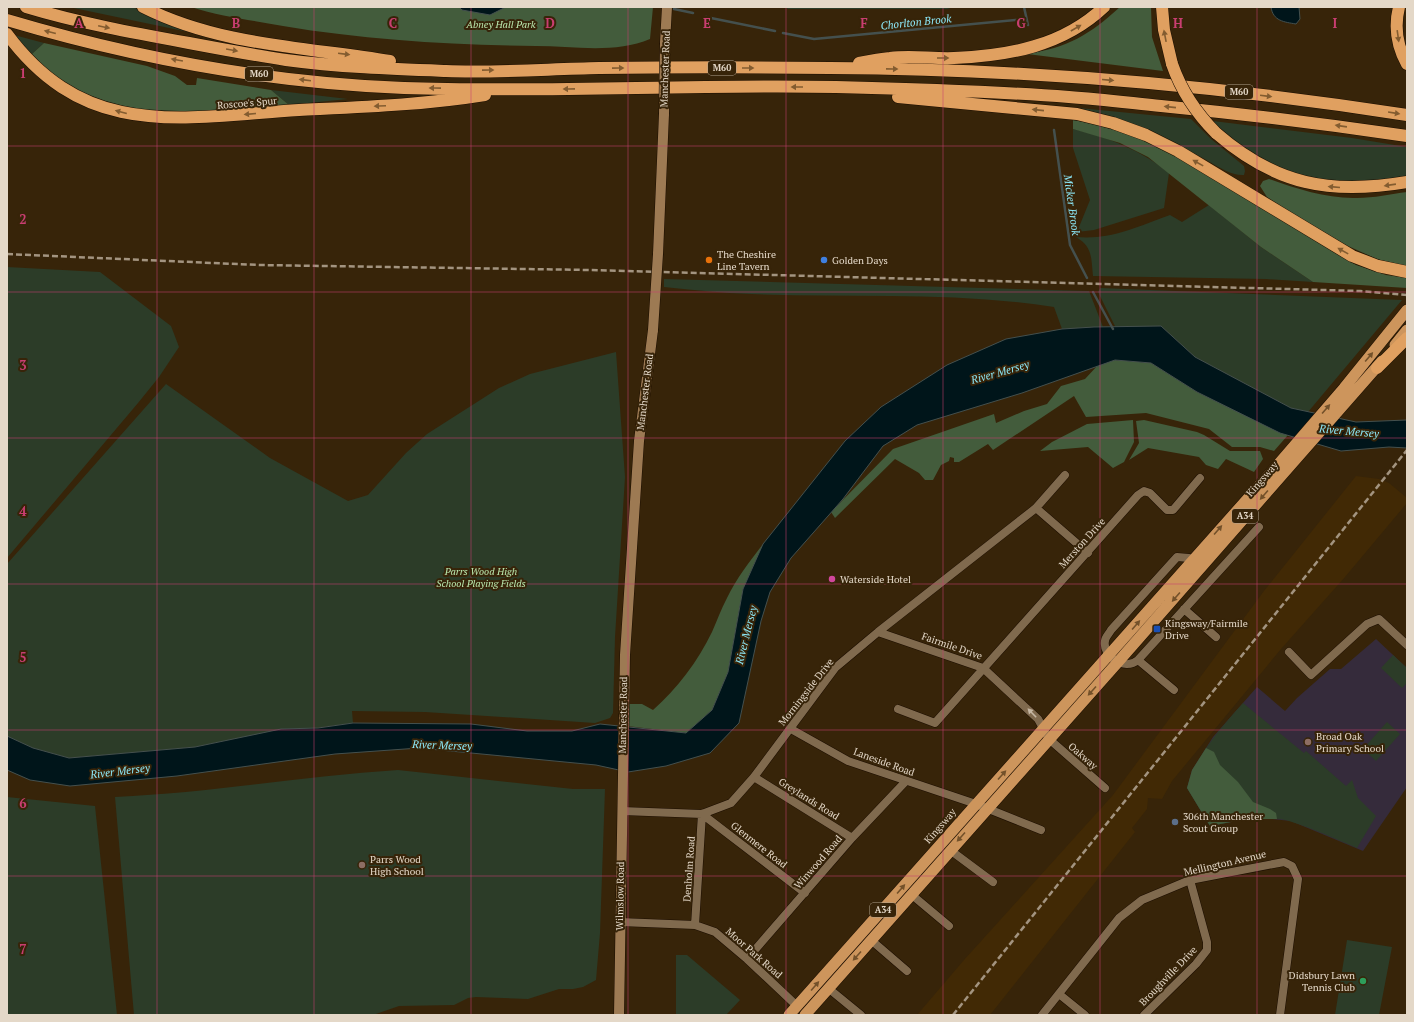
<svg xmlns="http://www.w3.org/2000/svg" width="1414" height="1022" font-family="'PT Serif',serif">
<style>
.built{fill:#412905}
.education{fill:#352b3b}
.green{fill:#2c3c28}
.forest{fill:#435c3c}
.water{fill:#00151a;stroke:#44504e}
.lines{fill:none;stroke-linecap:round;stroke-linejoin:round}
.stream{stroke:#44504e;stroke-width:2.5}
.minor-casing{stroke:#1c0e00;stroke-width:9}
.secondary-casing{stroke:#1c0e00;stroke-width:11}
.trunk-casing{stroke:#1c0e00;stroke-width:12}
.motorway-casing{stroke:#1c0e00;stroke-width:13}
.minor{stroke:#806a4e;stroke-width:8}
.secondary{stroke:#9d7a53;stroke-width:10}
.trunk{stroke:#cd955c;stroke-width:11}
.motorway{stroke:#e0a060;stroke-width:12}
.rail{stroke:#a39480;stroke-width:2.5;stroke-dasharray:6 3;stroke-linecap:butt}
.secondary-bridge-casing{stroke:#1c0e00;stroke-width:11;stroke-linecap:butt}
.motorway-bridge-casing{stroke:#1c0e00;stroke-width:13;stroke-linecap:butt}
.secondary-bridge{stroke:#9d7a53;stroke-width:10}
.motorway-bridge{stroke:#e0a060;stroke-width:12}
.oneway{fill:#835c30}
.oneway2{fill:#73512a}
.oneway3{fill:#c6b7a3}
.grid{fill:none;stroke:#c93e71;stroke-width:1;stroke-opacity:0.55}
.food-dot{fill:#e8710a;stroke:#372409;stroke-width:1.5}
.shop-dot{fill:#3f7fe0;stroke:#372409;stroke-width:1.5}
.hotel-dot{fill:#d1479c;stroke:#372409;stroke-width:1.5}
.transit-dot{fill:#1a4fb4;stroke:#372409;stroke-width:1.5}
.education-dot{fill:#8d6e63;stroke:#372409;stroke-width:1.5}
.service-dot{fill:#5c6f8a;stroke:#372409;stroke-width:1.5}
.leisure-dot{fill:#2e9e5b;stroke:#372409;stroke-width:1.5}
.labels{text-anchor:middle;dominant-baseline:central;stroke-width:4;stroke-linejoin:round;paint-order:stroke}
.shield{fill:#372409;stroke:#b0a28f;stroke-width:1}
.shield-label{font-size:9px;font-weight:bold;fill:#e4d8c8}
.park-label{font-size:10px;font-style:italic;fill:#b9e7ae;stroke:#372409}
.street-label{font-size:10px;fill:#e4d8c8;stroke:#372409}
.poi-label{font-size:10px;fill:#e4d8c8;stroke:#372409;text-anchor:start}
.water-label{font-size:11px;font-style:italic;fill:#8ce8f8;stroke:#372409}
.grid-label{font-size:13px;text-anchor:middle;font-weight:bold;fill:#c93e71;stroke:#372409;stroke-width:4;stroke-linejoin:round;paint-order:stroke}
</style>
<rect width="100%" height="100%" fill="#372409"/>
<path class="built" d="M1356 476 1379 479 1389 483 1407 498V503L1345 577 1281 649 1172 781 1162 799 1148 798 1147 809 1132 828 1135 832 990 1015H917L964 960 1113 795 1264 591Z"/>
<path class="education" d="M1376 639 1407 668V787L1363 851 1291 821 1272 819H1247L1210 826 1187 788 1192 770 1213 737 1257 687 1285 711 1297 698 1330 669H1341Z"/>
<path class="green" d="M69 7H133L159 21 193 33Z
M785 7H954L947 9H788Z
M14 35 44 43 32 54Z
M271 90 348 99 289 105Z
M1079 108 1191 119 1211 139 1244 166 1245 171 1244 175C1233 176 1220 168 1210 162 1168 138 1125 122 1079 108Z
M1213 121 1352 138 1407 147V176C1391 178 1375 181 1358 182 1304 185 1249 162 1213 121Z
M1073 129C1107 137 1141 150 1169 173L1164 208 1094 230 1077 232 1090 200 1073 148Z
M1209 205 1261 247 1313 282 1266 279 1093 276C1091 258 1093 247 1076 237 1111 240 1137 227 1170 215L1182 222Z
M7 267 100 272 171 326 179 347 159 377 138 403 7 558Z
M664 279 1089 291 1103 327 1062 329 1054 307C954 291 852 298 751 294 722 293 693 290 664 287Z
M1100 288 1402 300 1308 412 1291 408 1195 357 1161 326 1116 328 1098 292Z
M616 352 625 477 615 637 613 713 610 718 595 723 425 712 352 711 353 723 239 738 195 747 69 758 33 748 7 736V564L166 384 270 458 348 501 368 495 406 453 427 434 499 388 530 374Z
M1393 655 1407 668V683L1402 688 1381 668Z
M1243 703 1304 753 1306 751 1346 786 1352 780 1358 798 1376 816 1357 848C1336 839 1314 829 1292 822 1265 813 1236 821 1210 826L1187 788C1197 754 1220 729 1243 703Z
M1387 722 1400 734 1376 761 1363 749Z
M398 770 573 789H605L600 933 596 980 583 987 573 989H559L528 999 476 997 468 998 454 1005 399 1006 373 1015H134L115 797C210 793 304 776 398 770Z
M7 797 95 806 117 1015H7Z
M1347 940 1392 947 1379 1015H1335Z
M676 955H687L740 1000 726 1015H676Z"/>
<path class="forest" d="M191 7H653L650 39C615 54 572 46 536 46 451 45 366 40 283 26 251 20 222 17 191 7Z
M1120 7H1151L1152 37 1163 71 1027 54C1069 47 1089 35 1120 7Z
M44 43 147 66 175 76 187 85H196L197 78 271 90 289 105C201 114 98 128 32 54Z
M1073 120C1177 137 1265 214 1356 265L1386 275 1407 278V288L1313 282 1261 247 1148 157 1120 143 1073 129Z
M1269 179C1297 189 1328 199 1357 198 1374 198 1391 194 1407 192V266L1377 259 1348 246 1290 212 1267 197 1260 186 1263 181Z
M1115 360 1151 363 1197 392 1288 435 1274 451 1260 447H1232L1209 429 1146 413 1086 417 1074 396 993 450 988 444 959 462H954V458L950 457 949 461 941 465 933 480H925L919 473 895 459 835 518 831 512 893 449 994 414 996 423 1024 411 1047 404 1061 386 1085 379 1098 365Z
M1133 420 1134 442 1124 462 1113 468 1088 447 1040 451 1052 442 1087 424Z
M1144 420 1197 432 1204 435 1230 451H1260L1263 459 1254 472 1226 459 1218 469 1206 465 1199 457 1148 448 1129 460 1139 443 1136 421Z
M763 544 743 589 728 672 712 710 686 733 627 726V704H642L653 710C677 689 698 661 712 632 717 621 721 609 727 598 736 579 750 561 763 544Z
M1206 748 1214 752 1220 765 1238 782 1253 802 1270 809 1276 813 1277 819H1247L1210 826 1187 788 1192 770Z"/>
<path class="water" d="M459 7H506L490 15 462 10Z
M1271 7H1299L1300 19 1296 24C1284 22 1273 21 1271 7Z
M1161 326 1195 357 1291 408 1356 422 1407 420V448L1389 447 1341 451 1280 433 1197 392 1151 363 1115 360 1022 393 917 425 883 446 843 499 791 558 770 592 761 621 739 723 710 753 666 766 628 772 596 765 419 748 335 754 177 776 70 786 30 780 7 770V736L33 748 69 758 195 747 281 729 318 728 353 723 471 724 527 731H572L600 724 686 733 712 710 728 672 743 589 763 544 845 441 881 407 947 365 1006 339 1062 329 1094 327Z"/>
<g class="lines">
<path class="stream" d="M1024 7 1028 25
M674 9 693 13
M706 17 775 31
M783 33 814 39 1026 19
M1054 130 1070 245 1087 278
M1093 292 1113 329"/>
<defs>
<path id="minor" d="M1036 508 1088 553
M1196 563 1189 558 1177 557 1111 630C1109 634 1105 637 1105 641 1102 655 1124 672 1138 660L1259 527
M1184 609 1216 637
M878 632 983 668 1038 719 1049 739 1105 788
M1289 652 1311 675 1367 624 1379 619 1407 645
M1138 660 1174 690
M898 709 935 723 1138 495 1144 491 1150 493 1167 510H1173L1200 478
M791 729 848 761 976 804 1041 830
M754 777 852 838
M622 811 702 814 731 803 754 777 835 668 878 632 1036 508 1065 475
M702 814 805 893
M950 850 993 882
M912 895 949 926
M620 922 695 925 715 932 747 959 797 1006
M695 925 702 814
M871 940 907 971
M747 959 852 838 906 781
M828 988 861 1015
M1059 994 1085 1015
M1042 1015 1119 918 1142 900 1190 880 1284 862 1292 866 1298 879 1280 1015
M1144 1015 1196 964 1207 950V942L1190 880"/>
<path id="secondary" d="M665 43 667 7
M658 254 664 114
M619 1015 625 655 639 441 653 330"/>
<path id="trunk" d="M1395 345 1407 330
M789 1015 1282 460 1344 388 1407 310
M805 1015 1118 662 1382 361"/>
<path id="motorway" d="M26 7C79 23 134 33 189 43 221 49 253 55 286 60 338 67 393 69 446 71 497 73 548 69 599 68 676 67 753 67 830 68 1023 69 1216 85 1407 115
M143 7C220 46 307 47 390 61
M1162 7 1164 30 1172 64
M1399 7C1394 27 1397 46 1407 64
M7 20C135 58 271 83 404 88 548 93 692 84 836 87 914 89 992 91 1069 97 1100 99 1131 103 1161 106 1243 114 1325 124 1407 136
M7 34C87 142 184 117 299 110 361 107 423 105 485 95
M859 63C869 61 879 59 890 58 911 55 933 59 954 58 1008 56 1063 46 1104 7
M898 97 1077 114 1113 123 1146 135 1178 151 1352 256 1378 266 1407 272
M1216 133C1276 185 1330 195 1407 182
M1377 368 1407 338"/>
</defs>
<use href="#minor" class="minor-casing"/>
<use href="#secondary" class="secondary-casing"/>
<use href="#trunk" class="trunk-casing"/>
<use href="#motorway" class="motorway-casing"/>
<use href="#minor" class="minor"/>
<use href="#secondary" class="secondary"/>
<use href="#trunk" class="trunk"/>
<use href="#motorway" class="motorway"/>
<path class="rail" d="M7 254 259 265 590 270 1360 291 1407 295
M953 1015 1407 450"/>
<defs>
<path id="secondary-bridge" d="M664 114 665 43
M653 330 658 254"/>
<path id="motorway-bridge" d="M1172 64C1181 90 1197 114 1216 133"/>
</defs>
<use href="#secondary-bridge" class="secondary-bridge-casing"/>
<use href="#motorway-bridge" class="motorway-bridge-casing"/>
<use href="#secondary-bridge" class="secondary-bridge"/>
<use href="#motorway-bridge" class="motorway-bridge"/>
</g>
<defs><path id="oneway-solid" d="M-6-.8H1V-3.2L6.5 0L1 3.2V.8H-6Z"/></defs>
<g class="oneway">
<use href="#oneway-solid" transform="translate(104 27) rotate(12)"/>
<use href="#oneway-solid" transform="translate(1076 28) rotate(-30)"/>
<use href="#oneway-solid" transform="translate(50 32) rotate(-166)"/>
<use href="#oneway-solid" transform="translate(1165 36) rotate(-101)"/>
<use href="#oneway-solid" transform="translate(1398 36) rotate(82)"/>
<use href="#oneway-solid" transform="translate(232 50) rotate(10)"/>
<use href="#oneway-solid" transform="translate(344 54) rotate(7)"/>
<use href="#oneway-solid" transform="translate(943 58)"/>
<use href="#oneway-solid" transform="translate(177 60) rotate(-170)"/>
<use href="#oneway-solid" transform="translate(618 68) rotate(-1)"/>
<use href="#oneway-solid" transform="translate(748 68)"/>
<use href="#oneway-solid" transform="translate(892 69) rotate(1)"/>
<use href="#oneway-solid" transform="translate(488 70) rotate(-1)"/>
<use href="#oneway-solid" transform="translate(305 80) rotate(-173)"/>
<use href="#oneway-solid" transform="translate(1108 80) rotate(5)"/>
<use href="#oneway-solid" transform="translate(797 87) rotate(-180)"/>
<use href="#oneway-solid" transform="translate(435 88) rotate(-179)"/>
<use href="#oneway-solid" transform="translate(569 89) rotate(179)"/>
<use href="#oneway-solid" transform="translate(1266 96) rotate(7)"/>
<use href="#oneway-solid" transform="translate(380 106) rotate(177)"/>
<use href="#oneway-solid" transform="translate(1170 107) rotate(-174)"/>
<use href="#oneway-solid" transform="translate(1038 110) rotate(-174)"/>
<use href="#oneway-solid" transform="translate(121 112) rotate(-165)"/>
<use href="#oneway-solid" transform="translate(1394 113) rotate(9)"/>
<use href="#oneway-solid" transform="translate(250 114) rotate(175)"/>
<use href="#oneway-solid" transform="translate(1341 126) rotate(-172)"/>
<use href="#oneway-solid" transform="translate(1198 163) rotate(-151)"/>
<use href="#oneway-solid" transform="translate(1390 185) rotate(172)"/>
<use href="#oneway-solid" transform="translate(1334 187) rotate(-175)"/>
<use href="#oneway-solid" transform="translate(1343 251) rotate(-151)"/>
</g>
<g class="oneway2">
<use href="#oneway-solid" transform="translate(1369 357) rotate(-50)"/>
<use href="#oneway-solid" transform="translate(1326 409) rotate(-49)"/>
<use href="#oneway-solid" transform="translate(1264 495) rotate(131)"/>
<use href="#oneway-solid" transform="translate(1218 530) rotate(-49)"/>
<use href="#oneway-solid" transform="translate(1176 597) rotate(131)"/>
<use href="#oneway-solid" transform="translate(1136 625) rotate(-49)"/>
<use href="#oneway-solid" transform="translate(1092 691) rotate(132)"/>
<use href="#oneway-solid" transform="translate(1002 775) rotate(-48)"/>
<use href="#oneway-solid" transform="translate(961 837) rotate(132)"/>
<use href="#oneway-solid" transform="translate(901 889) rotate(-49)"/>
<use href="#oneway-solid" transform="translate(857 956) rotate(132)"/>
<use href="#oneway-solid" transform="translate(815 986) rotate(-49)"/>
</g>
<use class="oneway3" href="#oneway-solid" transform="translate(1032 713) rotate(-134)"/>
<path class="grid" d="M157 7V1015M314 7V1015M471 7V1015M628 7V1015M786 7V1015M943 7V1015M1100 7V1015M1257 7V1015M7 146H1407M7 292H1407M7 438H1407M7 584H1407M7 730H1407M7 876H1407"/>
<circle class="food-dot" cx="709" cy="260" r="4"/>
<circle class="shop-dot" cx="824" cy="260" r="4"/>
<circle class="hotel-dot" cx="832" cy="579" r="4"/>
<rect class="transit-dot" x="1153" y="625" width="8" height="8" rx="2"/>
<g class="education-dot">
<circle cx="1308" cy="742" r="4"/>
<circle cx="362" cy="865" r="4"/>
</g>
<circle class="service-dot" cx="1175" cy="822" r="4"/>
<circle class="leisure-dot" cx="1363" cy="981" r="4"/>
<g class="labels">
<g class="shield">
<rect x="708" y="61" width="28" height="14" rx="3"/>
<rect x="245" y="67" width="28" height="14" rx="3"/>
<rect x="1225" y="85" width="28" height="14" rx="3"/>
<rect x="1232" y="509" width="26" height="14" rx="3"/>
<rect x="870" y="903" width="26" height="14" rx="3"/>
</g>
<g class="shield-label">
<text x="722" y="68">M60</text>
<text x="259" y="74">M60</text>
<text x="1239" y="92">M60</text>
<text x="1245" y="516">A34</text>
<text x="883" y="910">A34</text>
</g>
<g class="park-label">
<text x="501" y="24">Abney Hall Park</text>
<text x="481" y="571">Parrs Wood High<tspan x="481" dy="12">School Playing Fields</tspan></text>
</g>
<g class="street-label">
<text transform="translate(665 69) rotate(-88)">Manchester Road</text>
<text transform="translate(247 103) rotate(-5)">Roscoe's Spur</text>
<text transform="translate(645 392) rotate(-83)">Manchester Road</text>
<text transform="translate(1262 479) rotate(-49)">Kingsway</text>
<text transform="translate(1082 543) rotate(-48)">Merston Drive</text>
<text transform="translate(952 646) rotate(19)">Fairmile Drive</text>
<text transform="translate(806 692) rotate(-52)">Morningside Drive</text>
<text transform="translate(623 715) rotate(-89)">Manchester Road</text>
<text transform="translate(1083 756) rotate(41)">Oakway</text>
<text transform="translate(884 762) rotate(20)">Laneside Road</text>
<text transform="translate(809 799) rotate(32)">Greylands Road</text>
<text transform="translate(940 826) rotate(-49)">Kingsway</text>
<text transform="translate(759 845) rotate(38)">Glenmere Road</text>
<text transform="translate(818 862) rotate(-49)">Winwood Road</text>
<text transform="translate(1225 863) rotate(-13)">Mellington Avenue</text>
<text transform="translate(689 869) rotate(-86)">Denholm Road</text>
<text transform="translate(620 896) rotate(-89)">Wilmslow Road</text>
<text transform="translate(754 953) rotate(41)">Moor Park Road</text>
<text transform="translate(1168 976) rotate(-46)">Broughville Drive</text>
</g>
<g class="poi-label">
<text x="717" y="254">The Cheshire<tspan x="717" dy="12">Line Tavern</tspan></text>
<text x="832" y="260">Golden Days</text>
<text x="840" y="579">Waterside Hotel</text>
<text x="1165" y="623">Kingsway/Fairmile<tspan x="1165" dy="12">Drive</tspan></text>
<text x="1316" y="736">Broad Oak<tspan x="1316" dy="12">Primary School</tspan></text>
<text x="1183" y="816">306th Manchester<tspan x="1183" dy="12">Scout Group</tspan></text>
<text x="370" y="859">Parrs Wood<tspan x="370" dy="12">High School</tspan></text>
<text x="1355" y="975" text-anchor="end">Didsbury Lawn<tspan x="1355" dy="12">Tennis Club</tspan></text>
</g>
<g class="water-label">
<text transform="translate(916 22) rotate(-6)">Chorlton Brook</text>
<text transform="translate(1072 205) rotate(82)">Micker Brook</text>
<text transform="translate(1000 372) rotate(-16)">River Mersey</text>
<text transform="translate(1349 431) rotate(5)">River Mersey</text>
<text transform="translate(746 635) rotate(-76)">River Mersey</text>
<text transform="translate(442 745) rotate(2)">River Mersey</text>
<text transform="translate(120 771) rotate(-7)">River Mersey</text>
</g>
</g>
<g class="grid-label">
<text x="79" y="28">A</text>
<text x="236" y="28">B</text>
<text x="393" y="28">C</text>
<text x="550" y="28">D</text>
<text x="707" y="28">E</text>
<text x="864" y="28">F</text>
<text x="1021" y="28">G</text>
<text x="1178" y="28">H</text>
<text x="1335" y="28">I</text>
<text x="23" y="78">1</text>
<text x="23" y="224">2</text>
<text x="23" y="370">3</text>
<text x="23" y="516">4</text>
<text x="23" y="662">5</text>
<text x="23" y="808">6</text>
<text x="23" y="954">7</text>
</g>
<rect width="1414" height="1022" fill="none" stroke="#e4d8c8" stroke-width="16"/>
</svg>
